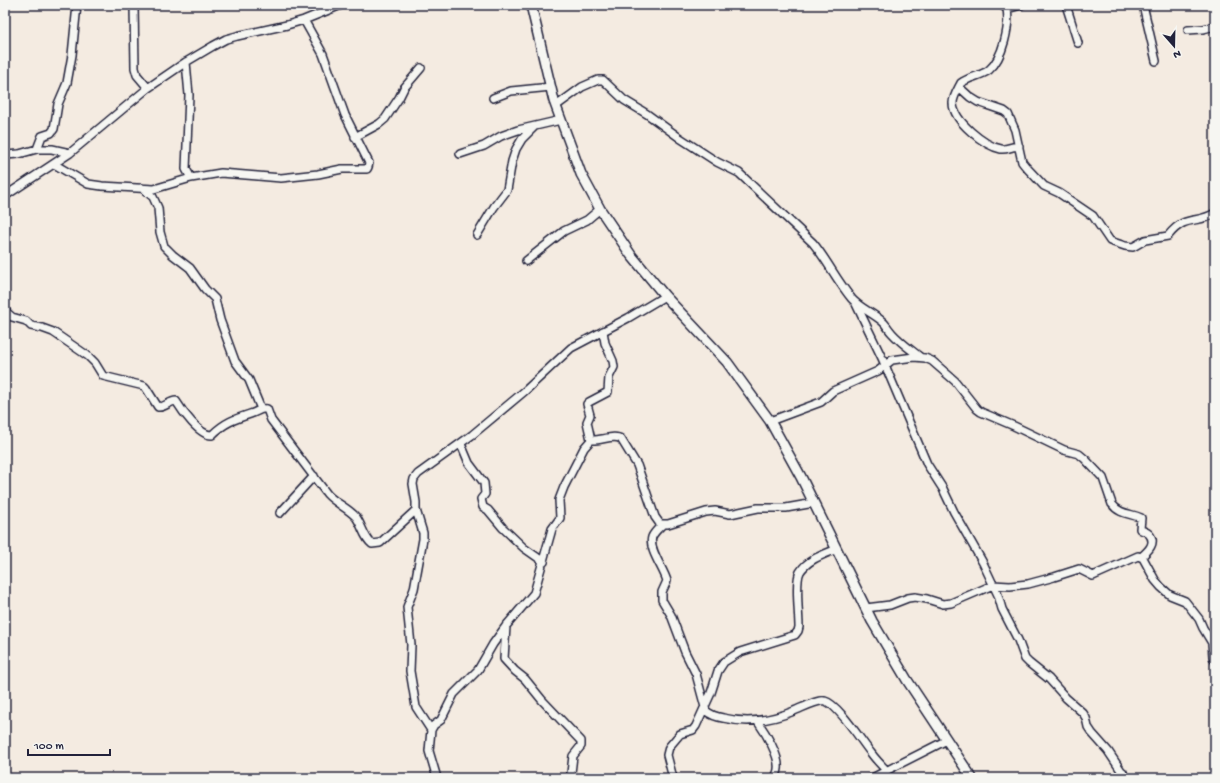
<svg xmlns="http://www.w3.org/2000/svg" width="1220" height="783" font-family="'Gochi Hand',sans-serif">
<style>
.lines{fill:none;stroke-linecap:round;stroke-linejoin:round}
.minor-casing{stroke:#22223b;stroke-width:10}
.major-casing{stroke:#22223b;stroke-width:12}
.minor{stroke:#f6f6f2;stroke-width:7}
.major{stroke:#f6f6f2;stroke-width:9}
</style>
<rect width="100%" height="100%" fill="#f4ebe1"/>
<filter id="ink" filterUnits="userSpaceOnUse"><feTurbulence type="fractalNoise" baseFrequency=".025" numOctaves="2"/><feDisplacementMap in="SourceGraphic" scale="8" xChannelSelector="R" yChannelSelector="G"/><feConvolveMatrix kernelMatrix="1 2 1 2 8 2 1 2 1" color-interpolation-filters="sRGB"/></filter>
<g filter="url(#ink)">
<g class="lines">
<defs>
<path id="minor" d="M134 5 135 68 137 75 148 88
M1002 5 1007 9C1010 26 1003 58 989 70 981 76 969 77 961 83 958 89 953 97 953 103 953 121 985 146 1001 149 1006 150 1013 146 1019 146
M1066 5 1078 43
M1143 5 1156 61
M1007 9 1021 5
M1188 30 1203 29 1215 26
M186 62 189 95 186 169 191 178
M959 87 970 97 978 102 1004 111 1008 114 1015 130 1022 162 1026 167 1044 186 1059 193 1093 216 1110 241 1125 246 1133 247 1145 240 1168 236C1186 213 1197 225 1215 213
M493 98 511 91 551 87
M556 106 582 87 598 80H603L624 100 647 114 680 138 717 162 739 173 813 243C827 260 837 281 852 299 860 308 873 313 882 321 886 324 888 329 892 333 900 342 910 349 920 357
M355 137 379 124 385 119 399 98 404 88 421 68
M37 149 42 136 51 133 54 129 58 104 67 83 72 55 77 5
M460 154 484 146 501 136 518 130 561 120
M5 155 19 154 37 149H52L70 153
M54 164 88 184 102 186 154 189 191 178 221 173 281 178 318 174 342 169H367L368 167 369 163 345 115 323 54 304 20
M142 188 153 197 158 208 160 232 164 246 173 255 190 268 205 289 215 299 220 320 235 361 249 380 261 409
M5 196 70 153 148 88 186 62 213 46 226 39 237 36 287 25 304 20 341 5
M477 235 494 207 507 190 512 161 516 149 522 139 534 127
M526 261 564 231 587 220 600 209
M856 304 882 358 927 464 943 489 954 512 983 563 998 595 1002 609 1018 640 1025 659 1029 663 1049 679 1066 698 1083 713 1086 718 1088 727 1092 733 1108 751 1126 778
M5 311 12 317 26 321 31 326 42 328 53 332 88 356 95 363 103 376 144 386 146 388 158 407C165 408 169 401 176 401 182 411 200 436 212 435 225 422 235 419 253 413 258 411 261 408 267 409L271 420 327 494C335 503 348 508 356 517 362 525 364 538 372 544L380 543 416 510
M770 421 821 402 833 391 878 371 892 360 914 357 925 358 932 361 955 381 977 409 981 412 1014 426 1064 450 1079 454 1085 459 1103 478 1112 504C1120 515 1131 513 1141 518L1140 529C1142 531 1146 531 1149 534 1157 543 1148 551 1141 557
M591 440C601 441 614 434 621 439L637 465 655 517 660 524H668L706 512 715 511 730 514 758 508H786L814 503
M461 444 469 463 484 483 485 494 481 499 483 507 488 510 503 528 524 548 544 562
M280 513 314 476
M662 525C659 528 654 532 652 537 648 549 664 569 667 581L662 592V600L671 615 685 652 696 674 706 711C711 715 717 717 723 718 748 724 770 721 794 711 802 708 818 699 825 701 838 704 862 742 871 753 876 760 881 765 887 771
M866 608 890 605 908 598 915 597 927 599 943 604 951 603 993 585 1010 586 1028 584 1054 577 1079 569 1093 576 1138 556 1143 558 1155 580 1161 587 1170 595 1185 601 1199 619 1203 628 1212 643 1213 657 1215 661
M506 626 504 659 515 671 525 679 542 700 581 741V746L573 756 571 773 574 778
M758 722C765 732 780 756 778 769 778 772 776 775 775 778
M431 730 434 725 441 720 454 694 478 670 493 644 506 626 534 593 552 529 560 518 559 500 564 487 584 448 591 440 587 422 590 415 587 404 589 402 608 392 609 377 614 367 613 361 605 343 603 331
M437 778 429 751 431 730 416 707 410 671 411 645 407 607 414 589 423 539V533L416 510V502L413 484 414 479 418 474 472 435 526 390 571 348 628 318 665 296
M673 778 667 755 669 747 680 734 693 730 696 726 711 693 718 671 724 662 740 652 795 635 798 631 799 627C799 614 795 581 800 572 808 559 825 554 837 549
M872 778 947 740
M1115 778 1123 772"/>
<path id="major" d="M531 5 554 101 581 174 600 209 631 255 665 296 727 362 770 421 801 477 872 621 907 680 972 778"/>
</defs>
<use href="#minor" class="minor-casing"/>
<use href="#major" class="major-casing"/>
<use href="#minor" class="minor"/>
<use href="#major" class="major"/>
</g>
</g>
<rect width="1220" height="783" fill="none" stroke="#f6f6f2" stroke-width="20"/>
<rect x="10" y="10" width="1200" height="763" fill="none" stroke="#22223b" stroke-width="1.5" filter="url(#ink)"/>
<g transform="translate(1174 46) rotate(160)" stroke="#f6f6f2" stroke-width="3" paint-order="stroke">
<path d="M0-3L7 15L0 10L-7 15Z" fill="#22223b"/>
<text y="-6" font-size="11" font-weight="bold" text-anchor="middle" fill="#22223b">N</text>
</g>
<path d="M28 749v6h82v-6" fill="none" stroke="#22223b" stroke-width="2"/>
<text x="34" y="749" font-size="12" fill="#22223b" stroke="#f6f6f2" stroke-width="3" paint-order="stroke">100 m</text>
</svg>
